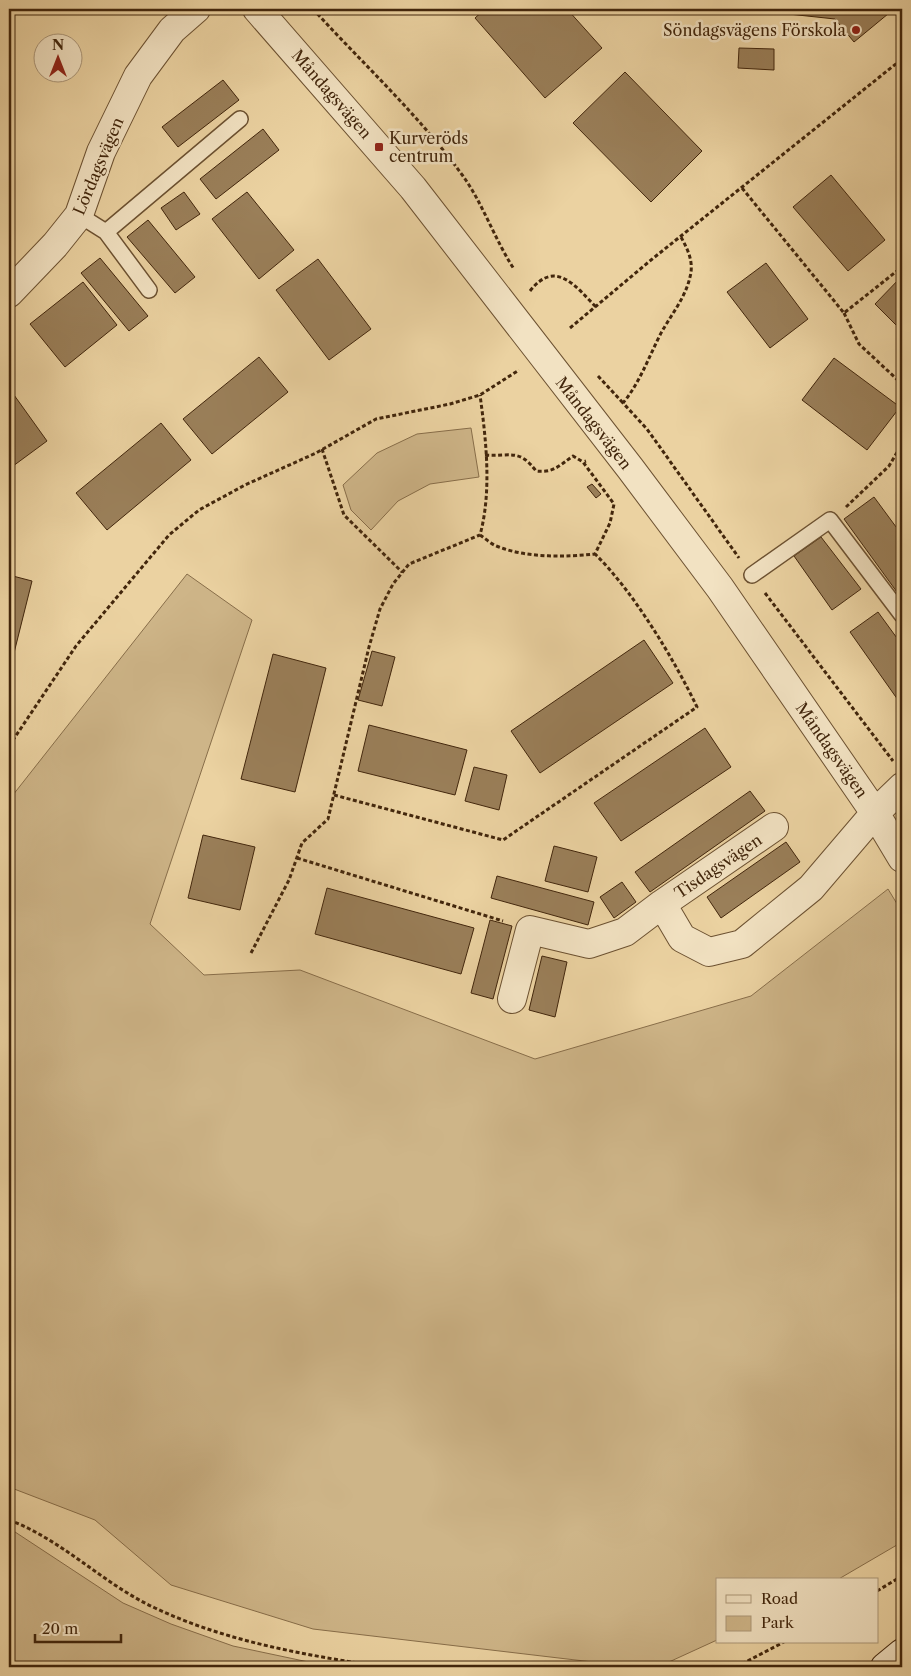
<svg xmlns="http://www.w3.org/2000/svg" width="911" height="1676" font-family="'Libre Caslon Text',serif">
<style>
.green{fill:#ceb588;stroke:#886e4a}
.building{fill:#9a7f59;stroke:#42260c}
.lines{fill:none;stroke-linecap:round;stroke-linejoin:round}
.service-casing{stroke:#6c5131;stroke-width:18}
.minor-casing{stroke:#6c5131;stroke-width:30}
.secondary-casing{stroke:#42260c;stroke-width:30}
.path{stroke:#42260c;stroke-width:3;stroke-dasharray:4 2.5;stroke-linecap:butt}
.service{stroke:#f2e2c2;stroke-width:15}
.minor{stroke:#f2e2c2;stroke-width:28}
.secondary{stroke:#f2e2c2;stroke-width:28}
.poi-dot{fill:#8f2418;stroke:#f2e2c2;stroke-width:2}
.labels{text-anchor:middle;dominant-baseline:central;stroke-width:5;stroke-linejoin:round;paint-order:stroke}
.poi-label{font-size:16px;fill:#42260c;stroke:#f2e2c2;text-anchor:end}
.street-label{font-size:16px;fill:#42260c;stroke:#f2e2c2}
</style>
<rect width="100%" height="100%" fill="#ebd2a1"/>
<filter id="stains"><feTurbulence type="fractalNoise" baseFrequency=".004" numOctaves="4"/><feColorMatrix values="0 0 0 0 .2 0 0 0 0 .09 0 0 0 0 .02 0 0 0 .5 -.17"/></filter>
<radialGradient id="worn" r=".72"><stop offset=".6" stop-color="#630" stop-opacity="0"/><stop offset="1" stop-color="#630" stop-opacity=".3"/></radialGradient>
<path class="green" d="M471 428 479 477 430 484 398 501 371 530 351 510 343 485 377 453 417 434Z
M187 574 252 620 150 924 204 975 300 970 535 1059 751 996 888 889 902 912V1542L837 1580H717V1640L658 1667H635L313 1629 171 1585 95 1520 9 1487V800Z
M9 1528 123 1603 171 1624 233 1646 332 1667H9Z"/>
<path class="building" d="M485 9H567L602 48 545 98 475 18Z
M742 9H894L854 42 835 19Z
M739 48 774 49V70L738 68Z
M625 72 702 151 651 202 573 123Z
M223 80 239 100 178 147 162 127Z
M263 129 279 150 216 199 200 179Z
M831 175 885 240 848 271 793 207Z
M184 192 200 214 176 230 161 208Z
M247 192 294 250 259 279 212 219Z
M148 220 195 277 175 293 127 237Z
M100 258 148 316 129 331 81 273Z
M318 259 371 329 329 360 276 290Z
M766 263 808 319 770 348 727 292Z
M902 276V331L875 304Z
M83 282 117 325 65 367 30 324Z
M259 357 288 392 212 454 183 419Z
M834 358 900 407 867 450 802 400Z
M9 388 47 441 9 469Z
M161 423 191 460 107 530 76 493Z
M592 484 601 494 596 498 587 487Z
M874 497 902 535V599L844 519Z
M821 537 861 589 832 610 794 556Z
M9 575 32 581 9 673Z
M878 612 902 645V697L898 700 850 632Z
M644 640 673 683 540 773 511 731Z
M372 651 395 657 382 706 358 700Z
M273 654 326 668 295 792 241 779Z
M369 725 467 750 455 795 358 771Z
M705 728 731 767 621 841 594 803Z
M474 767 507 775 499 810 465 801Z
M750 791 765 811 650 892 635 872Z
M203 835 255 847 240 910 188 898Z
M786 842 800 862 721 918 707 897Z
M554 846 597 857 588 892 545 881Z
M497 876 594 902 588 925 491 898Z
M622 882 636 902 614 918 600 897Z
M327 888 474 928 461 974 315 934Z
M490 920 512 926 493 999 471 993Z
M542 956 567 962 555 1017 529 1010Z"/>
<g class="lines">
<defs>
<path id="service" d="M79 215 106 232 149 290
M106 232 240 119
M752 575 830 520 902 615"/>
<path id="minor" d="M257 9 413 188 630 468 720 588 875 813 902 858
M9 293 55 245 79 215 101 152 138 76 172 30 196 9
M774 827 662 904 682 938 709 952 742 944 811 888 875 813 902 787
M512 999 530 930 589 944 625 932 662 904"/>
<path id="secondary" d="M885 1667 902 1653"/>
</defs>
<use href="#service" class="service-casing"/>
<use href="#minor" class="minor-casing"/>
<use href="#secondary" class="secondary-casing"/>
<path class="path" d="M313 9C363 64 419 115 463 176 482 202 495 240 514 269
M742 188 844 313 902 267
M681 237C688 250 694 262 690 277 685 299 670 316 660 335 648 359 640 382 623 403L647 429 739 558
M530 291C556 258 576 287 597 308
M844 313 859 344 902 384
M570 328 651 260 902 59
M598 376 623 403
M322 449 344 515 402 572
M485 455C510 457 519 448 536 471 553 473 559 466 573 456L583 462
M846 507 889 466 902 444
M480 535C486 539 492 545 499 547 528 558 565 557 595 554L610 523 614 504 583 462 586 461
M765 593 893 761
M9 746 76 646 169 535 199 510 245 485 316 453 376 419 450 404 480 395 519 370
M334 795 503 840 697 707C674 659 633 591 595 554
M297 858 503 921
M251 953 289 880 302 843 328 819 369 647 380 609 393 584 409 564 480 535C492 491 486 439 480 395
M9 1520C63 1540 103 1584 155 1608 227 1642 306 1655 383 1667
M877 1591 902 1576
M736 1667 784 1642"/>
<use href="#service" class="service"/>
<use href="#minor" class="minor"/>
<use href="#secondary" class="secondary"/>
</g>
<g class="poi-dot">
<circle cx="856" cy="30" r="5"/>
<rect x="374" y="142" width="10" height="10" rx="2.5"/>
</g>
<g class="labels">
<g class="poi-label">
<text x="846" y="30">Söndagsvägens Förskola</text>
<text x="389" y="138" text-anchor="start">Kurveröds<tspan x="389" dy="18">centrum</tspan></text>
</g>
<g class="street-label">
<text transform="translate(332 94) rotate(49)">Måndagsvägen</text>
<text transform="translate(98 166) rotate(-67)">Lördagsvägen</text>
<text transform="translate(594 423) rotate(52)">Måndagsvägen</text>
<text transform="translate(832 750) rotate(55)">Måndagsvägen</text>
<text transform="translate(718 866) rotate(-34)">Tisdagsvägen</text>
</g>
</g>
<rect width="911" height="1676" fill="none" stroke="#ebd2a1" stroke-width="30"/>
<rect x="10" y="10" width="891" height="1656" fill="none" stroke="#42260c" stroke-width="2.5"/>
<rect x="15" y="15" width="881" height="1646" fill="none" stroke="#42260c"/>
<rect x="716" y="1578" width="162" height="65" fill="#f2e2c2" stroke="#ac9779"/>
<rect x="726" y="1595" width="25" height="8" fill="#f2e2c2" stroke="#ac9779"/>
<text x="761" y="1604" font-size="15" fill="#42260c">Road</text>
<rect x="726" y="1616" width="25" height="15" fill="#ceb588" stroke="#ac9779"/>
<text x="761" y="1628" font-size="15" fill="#42260c">Park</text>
<g transform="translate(58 58)"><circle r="24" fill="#f2e2c2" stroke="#ac9779"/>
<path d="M0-4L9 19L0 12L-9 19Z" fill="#8f2418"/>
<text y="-8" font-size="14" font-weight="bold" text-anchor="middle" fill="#42260c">N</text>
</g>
<path d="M35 1634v8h86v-8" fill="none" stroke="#42260c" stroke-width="2.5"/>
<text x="42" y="1634" font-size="15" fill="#42260c" stroke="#f2e2c2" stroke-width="4" paint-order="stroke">20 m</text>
<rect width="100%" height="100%" filter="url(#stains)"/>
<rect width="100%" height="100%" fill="url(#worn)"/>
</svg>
